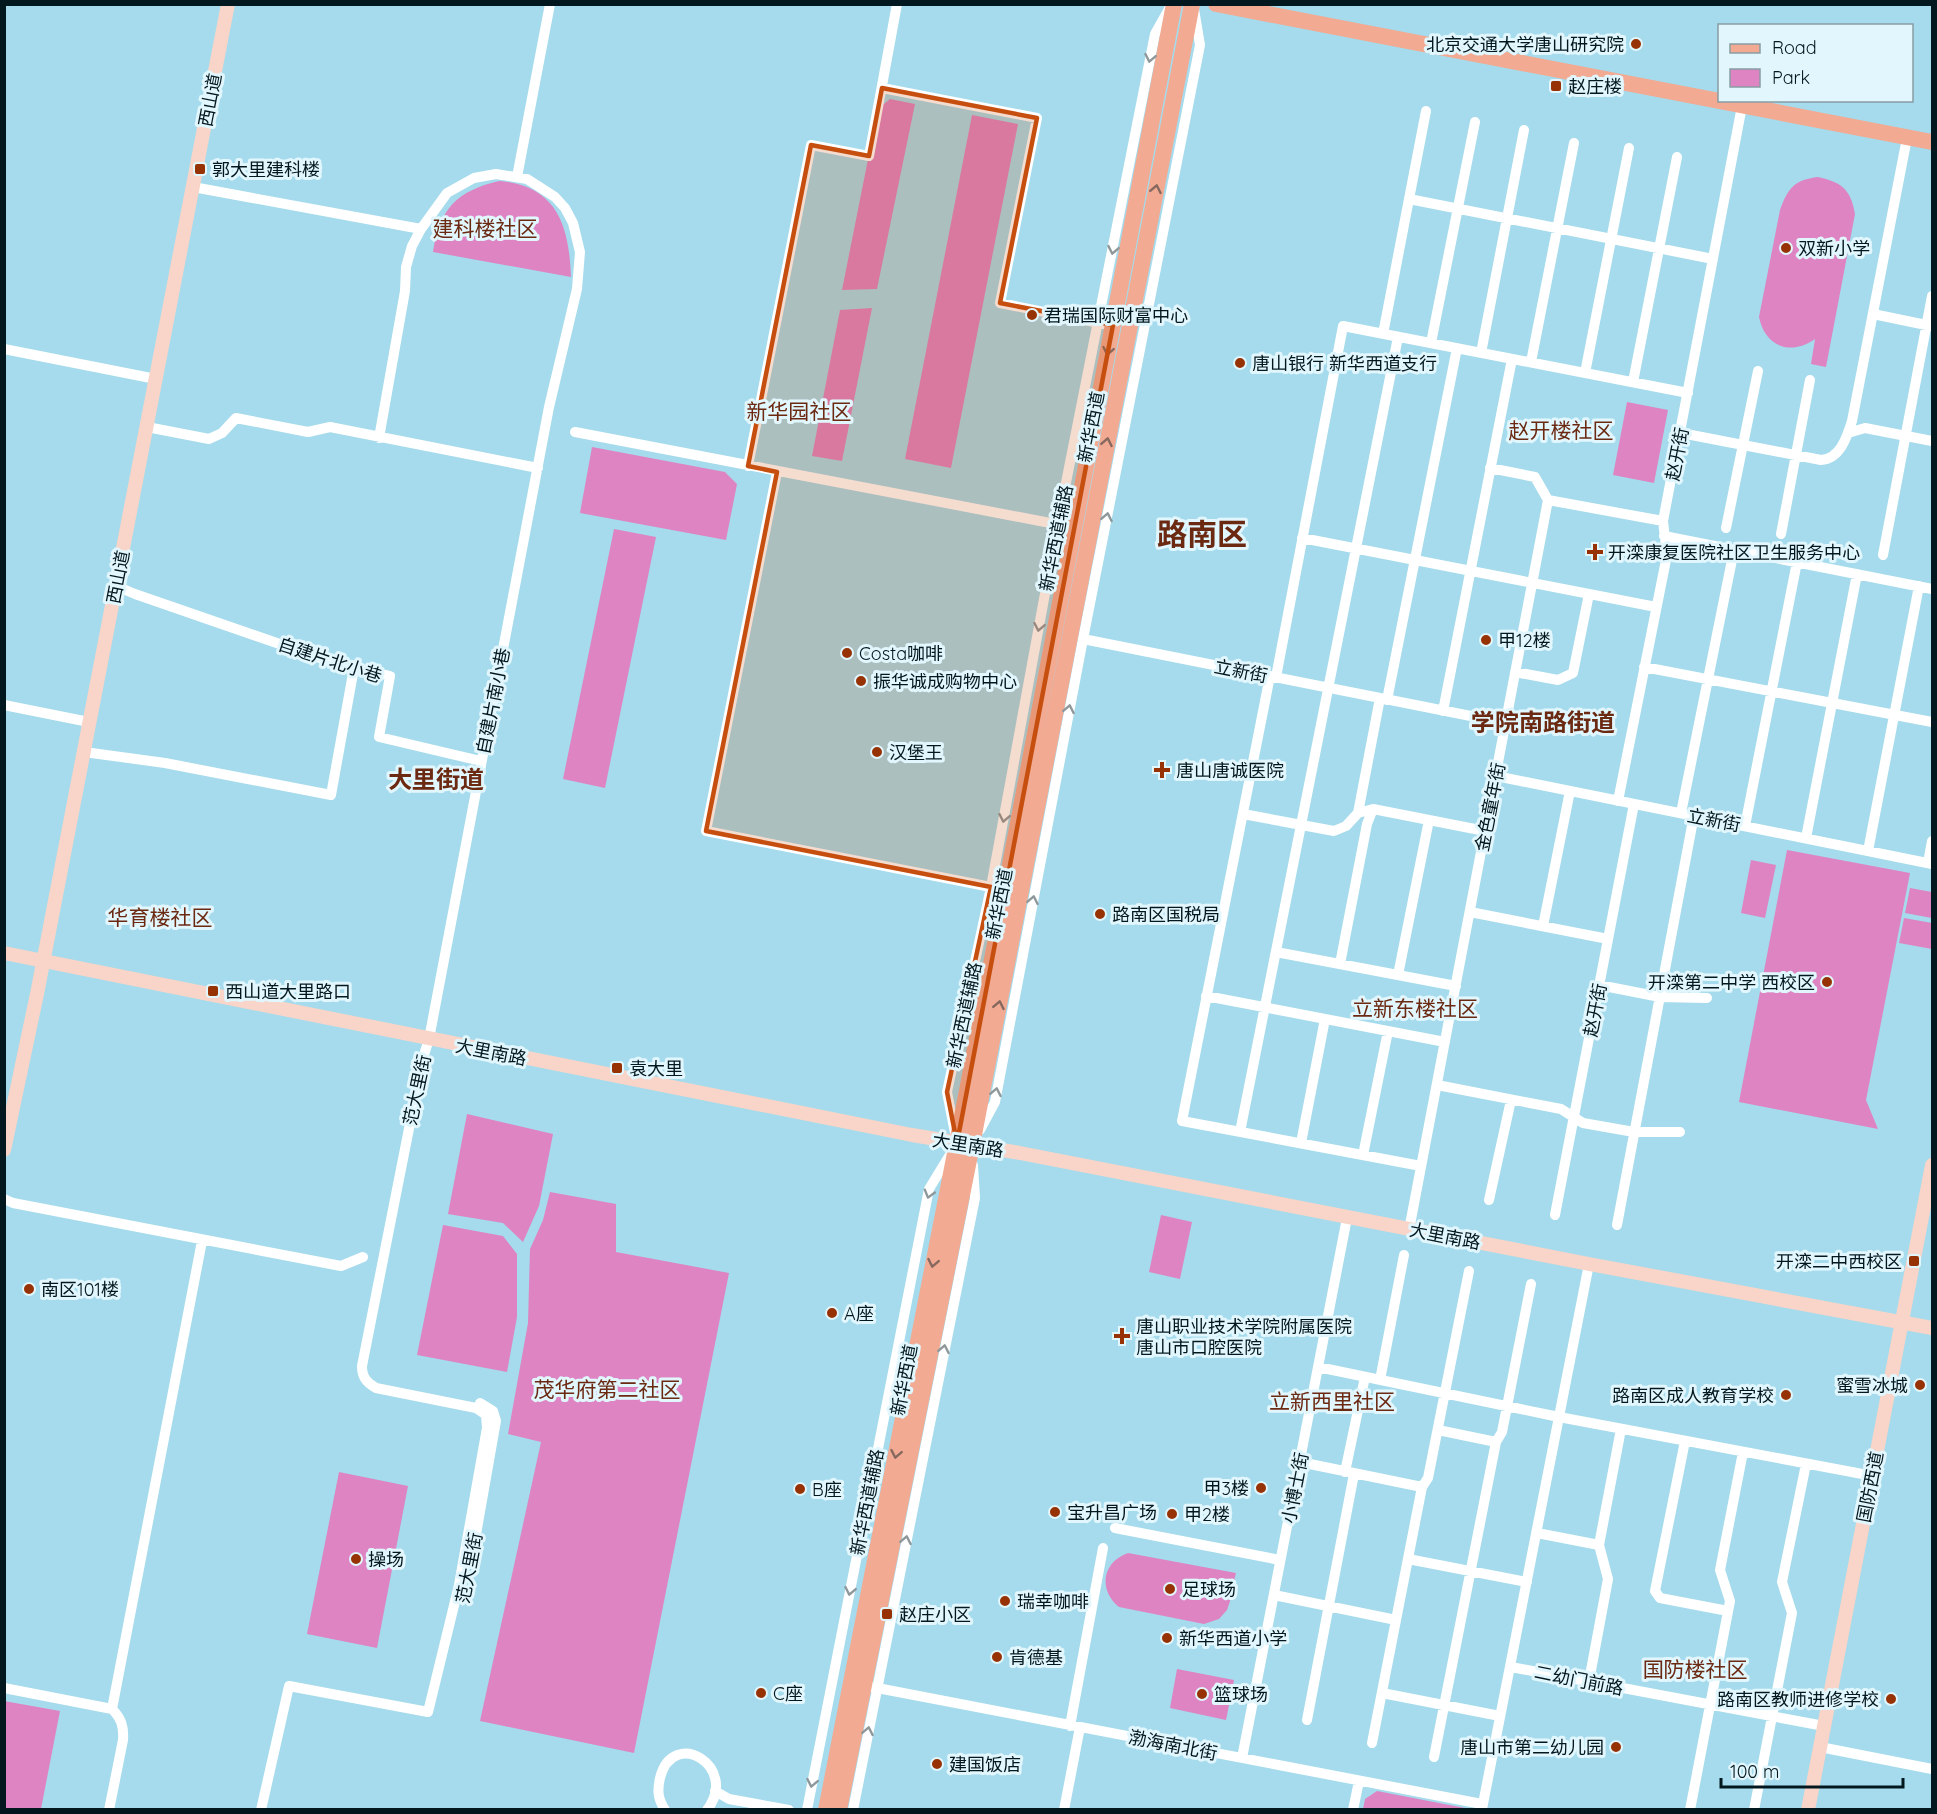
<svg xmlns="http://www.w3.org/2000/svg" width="1937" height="1814" font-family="Quicksand,'Noto Sans SC',sans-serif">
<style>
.green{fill:#de84c3}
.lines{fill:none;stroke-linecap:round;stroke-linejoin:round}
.street{stroke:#fff;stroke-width:10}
.secondary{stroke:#f8d5c8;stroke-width:14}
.primary{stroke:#f2aa92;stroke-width:16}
.oneway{stroke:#8e979a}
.oneway2{stroke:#86685e}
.marked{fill:#c64f0f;fill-opacity:0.2;stroke:#c64f0f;stroke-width:4.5;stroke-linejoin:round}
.poi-dot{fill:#973205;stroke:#e1f6fd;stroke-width:2}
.labels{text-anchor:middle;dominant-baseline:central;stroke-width:6;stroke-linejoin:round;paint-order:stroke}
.poi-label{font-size:18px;fill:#03181e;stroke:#e1f6fd;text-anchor:start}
.street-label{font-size:18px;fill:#03181e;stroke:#e1f6fd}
.quarter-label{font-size:21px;fill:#6b2912;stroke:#e1f6fd}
.district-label{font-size:24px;font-weight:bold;fill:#6b2912;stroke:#e1f6fd}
.town-label{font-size:30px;font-weight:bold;fill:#6b2912;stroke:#e1f6fd}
</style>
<rect width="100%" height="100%" fill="#a5dbec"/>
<path class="green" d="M890 99 915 104 877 289 842 290 878 109Z
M972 115 1018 124 951 468 905 459Z
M1818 177C1841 182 1851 189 1855 214L1826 367 1811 364 1815 339C1791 356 1765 347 1759 317L1780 210C1788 188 1794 180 1818 177Z
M499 181C557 186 569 225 571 277L433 252C440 208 457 191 499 181Z
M872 308 842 461 812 456 840 310Z
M1627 402 1668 410 1654 483 1613 475Z
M592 447 725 472 737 484 726 540 580 513Z
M614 529 656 537 605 788 563 779Z
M1787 850 1910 873 1866 1100 1878 1129 1739 1102Z
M1751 860 1776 865 1765 918 1741 913Z
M1910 888 1932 892V918L1905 913Z
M1904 918 1932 923V949L1899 943Z
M467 1114 553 1134 539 1206 523 1242 503 1223 448 1214Z
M550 1192 616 1204V1252L729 1273 634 1753 480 1721 541 1442 508 1434 528 1323 530 1249 543 1220Z
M1161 1215 1192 1222 1180 1279 1149 1272Z
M443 1225 503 1236 517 1254V1317L507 1372 417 1355Z
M339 1472 408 1486 377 1648 307 1634Z
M1128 1553 1236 1573 1234 1581 1227 1580 1231 1598 1227 1610 1219 1619 1204 1624 1119 1607C1098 1590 1102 1562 1128 1553Z
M1177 1669 1234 1680 1226 1720 1170 1708Z
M4 1701 60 1711 41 1809H5Z
M1377 1791 1465 1808 1466 1809H1363L1365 1799Z"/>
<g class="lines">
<path class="street" d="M882 88 1037 118 1000 303 1104 324
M517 177 550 4
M193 187 421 229
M1409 199 1426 111
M1873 314 1931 326
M1383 334 1409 199 1713 259
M1431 343 1475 122
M4 349 156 379
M1481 353 1524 130
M1531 362 1574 143
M1585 373 1629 148
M1633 382 1677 157
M147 427 209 439 222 433 236 418 308 432 330 427 538 468
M575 432 1045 522 1058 523
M1681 433 1821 460C1840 459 1847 437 1852 421L1907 138
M1848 433 1865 428 1932 441
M748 466 811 145 869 156 897 4
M1490 468 1535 477 1548 500
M777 472 706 831 991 887
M1726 528 1758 371
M1781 534 1810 380
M1664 536 1932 589
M1302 538 1656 607
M1883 555 1932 296
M116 586 135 594 323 659 390 676 379 737 481 761
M1083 639 1506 723
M1644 667 1932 722
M1515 672 1558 680 1573 673 1589 594
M1270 676 1182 1121 1421 1166
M1276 677 1343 326 1688 393
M1387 700 1457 348
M4 705 89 722
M1443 711 1512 359
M84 752 165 763 331 795 354 668
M1496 776 1932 864
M1618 801 1667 555 1663 521 1742 106
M1358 813 1380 698
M1681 813 1734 550
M1243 814 1334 831 1346 826 1358 813 1373 809 1485 831
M1745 826 1797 562
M1806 838 1857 574
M1868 851 1919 586
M1928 863 1932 841
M1470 912 1608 939
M1543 926 1570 791
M1276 952 1456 986
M1340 964 1367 824 1373 809
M1398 975 1429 820
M1599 985 1660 997 1707 998
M1206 996 1445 1042
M1437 1085 1561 1109 1583 1123 1634 1132H1680
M980 1130 995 1102 1083 639 1200 45 1194 9
M1240 1132 1398 337
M955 1133 947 1092 991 887 1058 523 1155 34 1169 9
M1301 1143 1325 1019
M1363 1155 1388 1031
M4 1199 13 1203 341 1266 363 1257
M1489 1200 1511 1100
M1555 1215 1634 804
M1617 1225 1694 815
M1409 1230 1548 500 1663 521
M1318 1367 1559 1417 1873 1476
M1380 1380 1404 1255
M1685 1441 1655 1591 1660 1598 1728 1611
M1496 1442 1502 1432 1531 1284
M1300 1462 1422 1487
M1345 1472 1365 1377
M1115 1528 1280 1560
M1537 1533 1599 1545
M472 1557 496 1421 493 1411 480 1403
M1408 1559 1527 1582
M1274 1595 1396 1620
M1511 1667 1824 1726
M1589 1681 1608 1579 1599 1545 1621 1429
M872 1687 1482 1804
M4 1688 112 1709C121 1718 124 1726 123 1740L109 1810
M1382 1693 1500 1716
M112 1709 202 1241
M1307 1720 1354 1474
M1070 1726 1103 1548
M1372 1743 1422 1487 1428 1478 1469 1271
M1820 1747 1932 1769
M1434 1757 1496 1442 1438 1430
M1242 1758 1347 1218
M715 1791 729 1799 789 1810
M1482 1809 1589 1264
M261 1810 289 1686 428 1712 459 1585 487 1428 486 1415 476 1408 376 1388C366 1382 362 1377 362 1366L423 1058 429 1039 549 407 577 289 580 252 573 223 565 208 555 197 527 179 496 174 474 178 447 193 421 229 412 246 406 267 405 291 379 438
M665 1810C658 1799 657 1791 660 1778 673 1726 740 1767 707 1810
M807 1810 929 1189 951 1153
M853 1810 975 1198 973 1165
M1064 1810 1080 1727
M1353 1810 1359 1781
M1690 1810 1730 1601 1720 1570 1743 1452
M1754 1810 1792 1613 1782 1582 1806 1464"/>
<path class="secondary" d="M4 953 912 1135 1020 1153 1589 1264 1932 1328
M4 1150 37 994 228 4
M1808 1810 1932 1165"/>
<path class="primary" d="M1216 4 1932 142
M826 1810 957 1143 1174 4
M839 1810 972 1145 1192 4"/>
</g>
<defs><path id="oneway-chevron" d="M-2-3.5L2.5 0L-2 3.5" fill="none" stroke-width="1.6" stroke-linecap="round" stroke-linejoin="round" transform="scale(1.5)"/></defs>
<g class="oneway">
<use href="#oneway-chevron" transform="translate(1150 58) rotate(101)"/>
<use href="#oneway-chevron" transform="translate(1113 250) rotate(101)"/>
<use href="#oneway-chevron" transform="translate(1107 517) rotate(-79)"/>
<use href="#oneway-chevron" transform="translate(1039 627) rotate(101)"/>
<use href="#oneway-chevron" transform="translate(1069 709) rotate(-79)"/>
<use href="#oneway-chevron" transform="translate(1004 818) rotate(101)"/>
<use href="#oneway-chevron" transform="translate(1033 900) rotate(-79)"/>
<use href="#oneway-chevron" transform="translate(996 1092) rotate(-79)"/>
<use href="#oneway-chevron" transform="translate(929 1194) rotate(106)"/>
<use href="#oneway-chevron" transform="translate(944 1349) rotate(-79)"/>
<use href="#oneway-chevron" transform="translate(906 1540) rotate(-79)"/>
<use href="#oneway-chevron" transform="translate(850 1591) rotate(101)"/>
<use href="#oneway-chevron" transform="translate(868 1731) rotate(-79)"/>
<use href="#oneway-chevron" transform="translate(812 1783) rotate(101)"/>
</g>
<g class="oneway2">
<use href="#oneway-chevron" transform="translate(1156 189) rotate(-79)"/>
<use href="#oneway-chevron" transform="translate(1108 351) rotate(101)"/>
<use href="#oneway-chevron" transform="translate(1107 442) rotate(-79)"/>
<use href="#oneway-chevron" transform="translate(999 1005) rotate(-79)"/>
<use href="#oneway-chevron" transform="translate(933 1263) rotate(101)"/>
<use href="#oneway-chevron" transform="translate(896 1454) rotate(101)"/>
</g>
<path class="marked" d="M882 88 1037 118 1000 303 1113 325 957 1143 947 1092 991 887 706 831 777 472 748 466 811 145 869 156Z"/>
<g class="poi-dot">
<circle cx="1636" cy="44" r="6"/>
<rect x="1550" y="80" width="12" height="12" rx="3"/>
<rect x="194" y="163" width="12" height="12" rx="3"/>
<circle cx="1786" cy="248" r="6"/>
<circle cx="1032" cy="315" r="6"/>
<circle cx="1240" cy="363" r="6"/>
<path d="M1592 543h6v6h6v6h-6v6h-6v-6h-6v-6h6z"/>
<circle cx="1486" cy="640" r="6"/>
<circle cx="847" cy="653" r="6"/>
<circle cx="861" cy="681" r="6"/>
<circle cx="877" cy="752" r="6"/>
<path d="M1159 761h6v6h6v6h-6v6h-6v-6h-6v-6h6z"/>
<circle cx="1100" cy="914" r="6"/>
<circle cx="1827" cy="982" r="6"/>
<rect x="207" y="985" width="12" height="12" rx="3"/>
<rect x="611" y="1062" width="12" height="12" rx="3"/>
<rect x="1908" y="1255" width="12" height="12" rx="3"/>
<circle cx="29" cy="1289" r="6"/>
<circle cx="832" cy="1313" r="6"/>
<path d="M1119 1327h6v6h6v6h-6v6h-6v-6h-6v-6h6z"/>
<circle cx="1920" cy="1385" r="6"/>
<circle cx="1786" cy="1395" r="6"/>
<circle cx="1261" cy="1488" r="6"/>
<circle cx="800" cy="1489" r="6"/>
<circle cx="1055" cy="1512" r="6"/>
<circle cx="1172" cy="1514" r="6"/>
<circle cx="356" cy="1559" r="6"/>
<circle cx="1170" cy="1589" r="6"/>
<circle cx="1005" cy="1601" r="6"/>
<rect x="881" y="1608" width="12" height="12" rx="3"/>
<circle cx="1167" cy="1638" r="6"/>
<circle cx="997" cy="1657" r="6"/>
<circle cx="761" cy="1693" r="6"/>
<circle cx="1202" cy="1694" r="6"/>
<circle cx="1891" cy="1699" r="6"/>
<circle cx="1616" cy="1747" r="6"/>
<circle cx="937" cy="1764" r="6"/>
</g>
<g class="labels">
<g class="poi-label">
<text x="1624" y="44" text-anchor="end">北京交通大学唐山研究院</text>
<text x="1568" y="86">赵庄楼</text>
<text x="212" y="169">郭大里建科楼</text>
<text x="1798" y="248">双新小学</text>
<text x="1044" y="315">君瑞国际财富中心</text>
<text x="1252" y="363">唐山银行 新华西道支行</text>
<text x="1608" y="552">开滦康复医院社区卫生服务中心</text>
<text x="1498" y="640">甲12楼</text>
<text x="859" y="653">Costa咖啡</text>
<text x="873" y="681">振华诚成购物中心</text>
<text x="889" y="752">汉堡王</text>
<text x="1176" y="770">唐山唐诚医院</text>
<text x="1112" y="914">路南区国税局</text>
<text x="1815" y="982" text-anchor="end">开滦第二中学 西校区</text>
<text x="225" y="991">西山道大里路口</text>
<text x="629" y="1068">袁大里</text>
<text x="1902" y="1261" text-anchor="end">开滦二中西校区</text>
<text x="41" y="1289">南区101楼</text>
<text x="844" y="1313">A座</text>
<text x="1136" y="1326">唐山职业技术学院附属医院<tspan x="1136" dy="21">唐山市口腔医院</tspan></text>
<text x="1908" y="1385" text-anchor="end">蜜雪冰城</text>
<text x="1774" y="1395" text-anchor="end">路南区成人教育学校</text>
<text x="1249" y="1488" text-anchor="end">甲3楼</text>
<text x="812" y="1489">B座</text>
<text x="1067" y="1512">宝升昌广场</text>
<text x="1184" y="1514">甲2楼</text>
<text x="368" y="1559">操场</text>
<text x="1182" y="1589">足球场</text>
<text x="1017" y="1601">瑞幸咖啡</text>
<text x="899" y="1614">赵庄小区</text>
<text x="1179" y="1638">新华西道小学</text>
<text x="1009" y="1657">肯德基</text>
<text x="773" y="1693">C座</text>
<text x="1214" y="1694">篮球场</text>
<text x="1879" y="1699" text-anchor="end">路南区教师进修学校</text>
<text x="1604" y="1747" text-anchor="end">唐山市第二幼儿园</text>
<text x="949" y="1764">建国饭店</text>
</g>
<g class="street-label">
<text transform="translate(210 100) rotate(-79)">西山道</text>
<text transform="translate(1091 427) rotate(-79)">新华西道</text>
<text transform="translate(1677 454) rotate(-79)">赵开街</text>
<text transform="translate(1056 538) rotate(-79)">新华西道辅路</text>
<text transform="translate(118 577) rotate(-79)">西山道</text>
<text transform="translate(330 660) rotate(18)">自建片北小巷</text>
<text transform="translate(1241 671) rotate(11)">立新街</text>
<text transform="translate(493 701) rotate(-79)">自建片南小巷</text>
<text transform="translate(1490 807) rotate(-79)">金色童年街</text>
<text transform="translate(1714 820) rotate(11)">立新街</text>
<text transform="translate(999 904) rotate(-79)">新华西道</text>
<text transform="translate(1595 1010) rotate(-79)">赵开街</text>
<text transform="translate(964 1015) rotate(-78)">新华西道辅路</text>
<text transform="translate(491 1052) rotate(11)">大里南路</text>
<text transform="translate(417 1090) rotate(-78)">范大里街</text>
<text transform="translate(968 1145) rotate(9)">大里南路</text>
<text transform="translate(1445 1236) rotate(11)">大里南路</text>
<text transform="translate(904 1380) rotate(-79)">新华西道</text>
<text transform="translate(1870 1487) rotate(-79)">国防西道</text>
<text transform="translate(1295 1488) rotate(-79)">小博士街</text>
<text transform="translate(867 1502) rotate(-79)">新华西道辅路</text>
<text transform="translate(469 1568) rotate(-79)">范大里街</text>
<text transform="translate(1579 1680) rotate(11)">二幼门前路</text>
<text transform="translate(1173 1745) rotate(11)">渤海南北街</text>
</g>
<g class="quarter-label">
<text x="485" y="228">建科楼社区</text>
<text x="799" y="411">新华园社区</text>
<text x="1561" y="430">赵开楼社区</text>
<text x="160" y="917">华育楼社区</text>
<text x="1415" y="1008">立新东楼社区</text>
<text x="607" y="1389">茂华府第二社区</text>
<text x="1332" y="1401">立新西里社区</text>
<text x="1695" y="1669">国防楼社区</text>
</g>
<g class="district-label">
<text x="1543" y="722">学院南路街道</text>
<text x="436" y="779">大里街道</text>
</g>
<g class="town-label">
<text x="1202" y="534">路南区</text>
</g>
</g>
<rect width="1937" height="1814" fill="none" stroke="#03181e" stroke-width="12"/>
<rect x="1718" y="24" width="195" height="78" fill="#e1f6fd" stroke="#889da4" stroke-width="1.5"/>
<rect x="1730" y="44" width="30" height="9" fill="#f2aa92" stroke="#889da4" stroke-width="1.5"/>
<text x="1772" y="54" font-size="18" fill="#03181e">Road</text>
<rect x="1730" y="69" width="30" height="18" fill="#de84c3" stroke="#889da4" stroke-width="1.5"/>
<text x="1772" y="84" font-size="18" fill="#03181e">Park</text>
<path d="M1721 1778v9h182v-9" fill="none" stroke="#03181e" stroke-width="3"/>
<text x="1730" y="1778" font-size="18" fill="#03181e" stroke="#e1f6fd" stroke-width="4.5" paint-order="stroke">100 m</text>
</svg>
